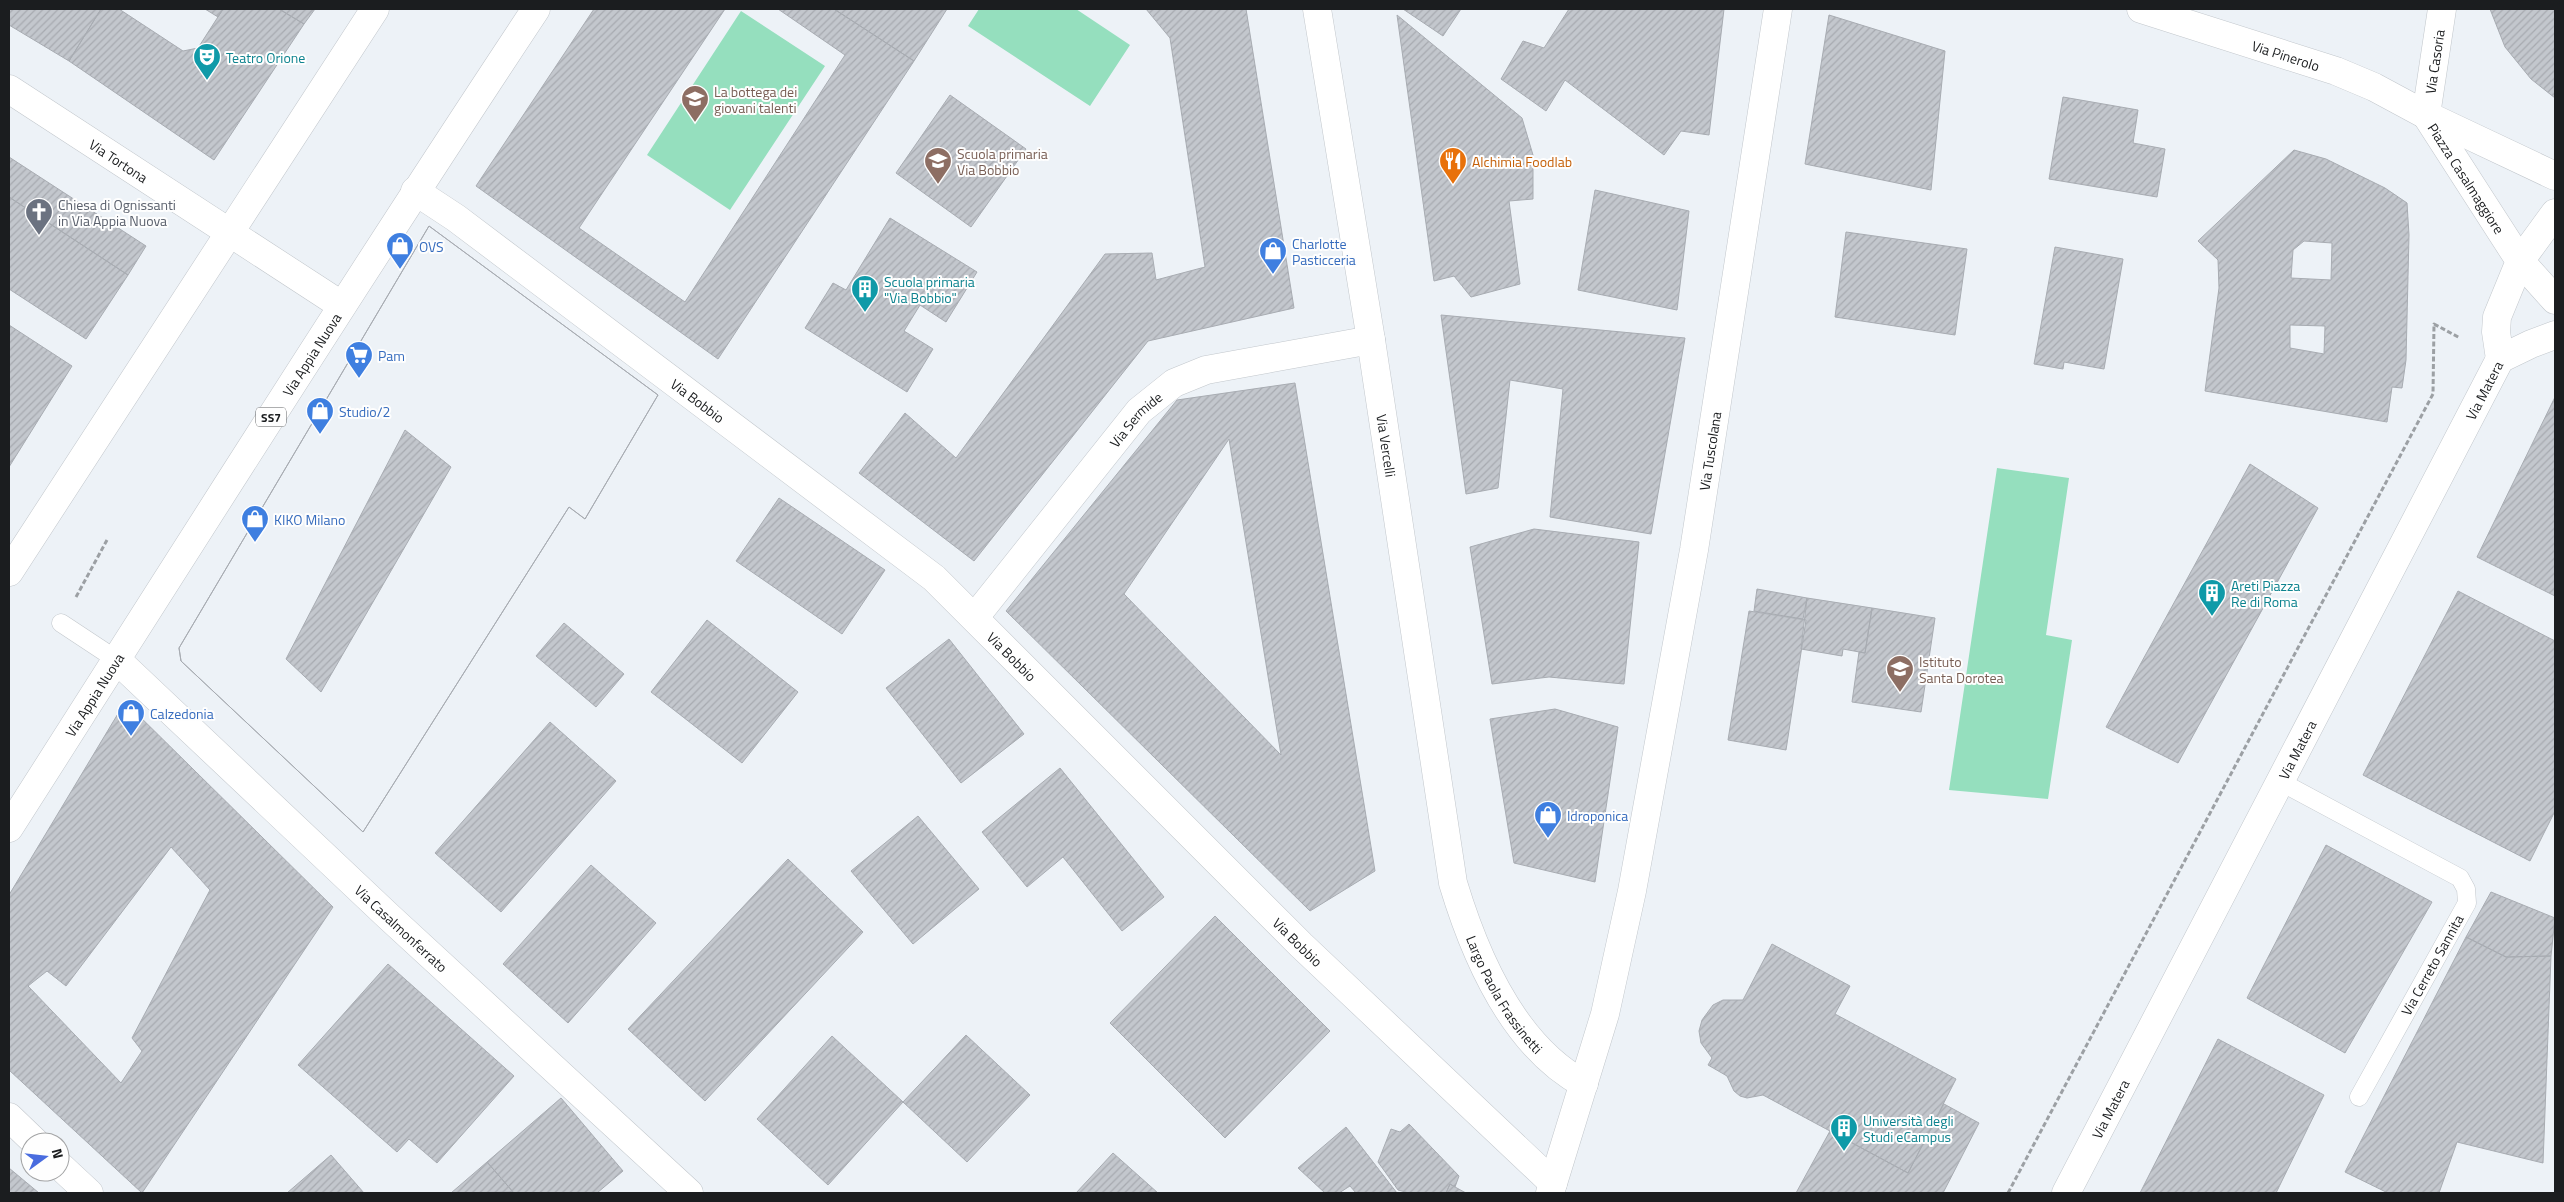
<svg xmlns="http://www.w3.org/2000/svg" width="2564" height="1202" font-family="'Titillium Web',sans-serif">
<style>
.green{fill:#95dfbe}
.building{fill:url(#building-hatch);stroke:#a8acb2;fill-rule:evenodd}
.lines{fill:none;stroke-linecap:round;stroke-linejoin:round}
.lane-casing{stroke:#c2c7cc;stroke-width:19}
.street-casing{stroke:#c2c7cc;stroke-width:29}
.primary-casing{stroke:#c2c7cc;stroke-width:29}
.path{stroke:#9ca0a4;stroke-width:3;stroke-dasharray:5 2.5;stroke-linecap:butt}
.lane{stroke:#fff;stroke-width:18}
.street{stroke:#fff;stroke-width:28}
.primary{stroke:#fff;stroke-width:28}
.labels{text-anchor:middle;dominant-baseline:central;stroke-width:4;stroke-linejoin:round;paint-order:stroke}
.shield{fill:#fefefe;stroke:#5f6062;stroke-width:1}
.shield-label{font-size:12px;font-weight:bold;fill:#1b1d1f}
.street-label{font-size:14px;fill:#1b1d1f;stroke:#fefefe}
.culture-label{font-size:14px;fill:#0d838f;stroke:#fefefe;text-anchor:start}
.education-label{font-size:14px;fill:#785e54;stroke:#fefefe;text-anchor:start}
.food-label{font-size:14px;fill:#c56008;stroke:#fefefe;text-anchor:start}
.worship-label{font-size:14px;fill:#5b616d;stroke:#fefefe;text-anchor:start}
.shop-label{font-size:14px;fill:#366cbe;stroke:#fefefe;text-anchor:start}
</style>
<defs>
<pattern id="building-hatch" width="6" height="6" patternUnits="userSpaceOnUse" patternTransform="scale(1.25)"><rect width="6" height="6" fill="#c3c7cd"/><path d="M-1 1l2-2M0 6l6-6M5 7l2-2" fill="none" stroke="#a7aab0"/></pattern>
</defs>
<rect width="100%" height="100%" fill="#edf2f7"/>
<path class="green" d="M979 9H1076L1130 45 1090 106 968 26Z
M741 11 825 66 730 210 647 155Z
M1997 468 2069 478 2046 635 2072 640 2048 799 1949 790Z"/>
<path class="building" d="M9 9H101L69 61 9 25Z
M101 9H119L183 51 198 48 223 9H279L304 24 214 160 69 61Z
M205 9H223L218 17Z
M279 9H315L304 24Z
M594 9H725L579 228 685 302 845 55 778 9H834L914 61 718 359 476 186Z
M834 9H947L914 61Z
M1146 9H1246L1294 308 1148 341 974 561 859 473 905 413 956 458 1105 254 1152 253 1156 280 1205 267 1170 38Z
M1403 9H1461L1443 36Z
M1569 9H1724L1709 135 1681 131 1664 155 1565 80 1546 111 1501 79 1523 41 1544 48Z
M2490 9H2555V98L2531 79 2505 47Z
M1397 15 1522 118 1533 155V199L1509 201 1520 284 1471 297 1454 276 1434 281Z
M1829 15 1945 51 1931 190 1805 164Z
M950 95 1026 149 971 227 896 173Z
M2063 97 2138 110 2133 143 2165 149 2157 197 2049 179Z
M2294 150 2326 159 2385 188 2407 203 2409 235 2406 360 2402 388 2392 387 2387 422 2205 391 2219 288 2218 260 2198 241ZM2304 241 2332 243 2331 280 2291 278 2293 250ZM2290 325 2325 326 2324 354 2290 348Z
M9 157 146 246 128 275 9 197Z
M1595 190 1689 211 1677 310 1578 290Z
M9 197 128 275 86 339 9 289Z
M890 218 977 272 946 322 920 305 904 331 933 349 907 392 805 328 833 283 846 290Z
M429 226 658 395 585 519 569 507 363 832 181 661 179 648ZM405 430 451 467 321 692 286 659Z
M429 226 658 395 585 519 569 507 363 832 181 661 179 648Z
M1846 232 1967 249 1955 335 1835 317Z
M2055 247 2123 259 2104 369 2064 362 2063 369 2034 364Z
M1441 315 1685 338 1651 534 1550 517 1563 389 1510 380 1498 488 1466 494Z
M9 325 72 366 9 467Z
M1295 383 1375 871 1310 911 1006 611 1177 400ZM1229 439 1281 755 1124 594Z
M2555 397V596L2477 557Z
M2250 464 2318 508 2178 763 2106 727Z
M779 498 885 570 842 634 736 561Z
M1534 529 1639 542 1624 684 1549 677 1492 684 1470 547Z
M1757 589 1807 598 1803 619 1754 611Z
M2458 591 2555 641V811L2530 861 2363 775Z
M1807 598 1872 608 1865 653 1843 649 1842 656 1801 649Z
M1872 608 1935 618 1921 712 1852 702 1859 652 1865 653Z
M1749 611 1806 620 1786 750 1728 740Z
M707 620 798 692 742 763 651 692Z
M564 623 624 674 596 707 536 656Z
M949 639 1024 734 961 783 886 688Z
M125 702 333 907 142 1193 9 1070V895ZM171 847 210 890 132 1038 142 1051 121 1083 28 986 47 971 66 986Z
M1555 709 1618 727 1595 882 1514 863 1490 719Z
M550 722 616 781 501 912 435 853Z
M1060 768 1164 897 1122 931 1063 857 1027 887 982 832Z
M918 816 979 889 913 944 851 871Z
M2326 845 2432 902 2345 1053 2247 998Z
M788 859 863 932 705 1101 628 1029Z
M591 865 656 923 568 1023 503 964Z
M2491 892 2555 918 2551 956 2506 957 2466 937Z
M1215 916 1330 1031 1225 1138 1110 1023Z
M2466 937 2506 957 2551 956 2543 1163 2457 1142 2439 1193H2388L2345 1172Z
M1772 944 1850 986 1835 1014 1956 1079 1908 1173 1763 1095 1747 1098 1740 1096 1734 1091 1727 1076 1708 1065 1712 1058 1701 1043 1699 1031 1702 1020 1713 1005 1723 1000H1743Z
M388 964 514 1076 437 1163 409 1139 397 1152 298 1065Z
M966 1035 1030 1095 967 1162 903 1102Z
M832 1036 903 1102 828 1185 757 1119Z
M2218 1039 2324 1095 2276 1193H2140Z
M561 1098 623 1171 597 1193H514L487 1162Z
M1944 1104 1979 1123 1943 1193H1796L1830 1131 1908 1173Z
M1409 1124 1459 1176 1455 1187 1450 1184 1446 1193H1409L1398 1190 1378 1162 1391 1129 1400 1132Z
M1346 1127 1397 1193H1356L1350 1186 1339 1193H1325L1298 1168Z
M1113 1153 1158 1193H1076Z
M331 1155 364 1193H287Z
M487 1162 513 1192 451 1193Z
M9 1168 39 1193H9Z
M1450 1184 1455 1187 1466 1193H1446Z"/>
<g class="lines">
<defs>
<path id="lane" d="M61 623 117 660
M2281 782 2460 878 2466 889 2467 903 2359 1097"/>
<g id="street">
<path id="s1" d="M1317 9 1371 340 1453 883C1475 956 1513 1046 1584 1084"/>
<path id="s2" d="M2141 9 2336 71 2374 87 2426 115 2555 176"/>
<path id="s3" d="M9 89 341 305"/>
<path id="s4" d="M2426 115 2520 261 2497 317 2496 332 2500 359"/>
<path id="s5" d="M2426 115 2442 9"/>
<path id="s6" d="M415 191 456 218 934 578 1301 945 1553 1183"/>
<path d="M2555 213 2520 261 2555 300"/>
<path id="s7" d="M975 617 1139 411 1174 383 1206 370 1371 340"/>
<path id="s8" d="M117 660 388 916 689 1193"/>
<path d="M9 1117 35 1142"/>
<path d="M60 1166 89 1193"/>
<path id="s9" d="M1550 1193 1605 1014 1632 891 1694 550 1778 9"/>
<path id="s10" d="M2066 1193 2500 359 2531 344 2555 335"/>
</g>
<g id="primary">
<path d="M9 572 375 9"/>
<path id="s11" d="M9 828C184 554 357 279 536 9"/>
</g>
</defs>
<use href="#lane" class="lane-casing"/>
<use href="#street" class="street-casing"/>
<use href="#primary" class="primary-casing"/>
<path class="path" d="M76 597 107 540
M2008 1193 2433 394 2434 324 2460 338"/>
<use href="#lane" class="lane"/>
<use href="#street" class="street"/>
<use href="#primary" class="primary"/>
</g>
<defs>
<symbol id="theatre-pin" viewBox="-11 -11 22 30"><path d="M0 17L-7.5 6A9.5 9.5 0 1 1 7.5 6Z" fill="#0f9aa8" stroke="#fefefe"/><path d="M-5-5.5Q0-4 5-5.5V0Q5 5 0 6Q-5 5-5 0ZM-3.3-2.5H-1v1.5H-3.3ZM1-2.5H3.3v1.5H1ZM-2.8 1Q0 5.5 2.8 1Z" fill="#fff"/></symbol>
<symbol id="school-pin" viewBox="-11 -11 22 30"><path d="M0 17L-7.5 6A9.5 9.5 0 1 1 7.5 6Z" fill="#8d6e63" stroke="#fefefe"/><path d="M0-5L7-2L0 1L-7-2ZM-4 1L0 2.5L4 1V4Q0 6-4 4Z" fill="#fff"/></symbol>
<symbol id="restaurant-pin" viewBox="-11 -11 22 30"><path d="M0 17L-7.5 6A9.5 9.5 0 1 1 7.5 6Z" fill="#e8710a" stroke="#fefefe"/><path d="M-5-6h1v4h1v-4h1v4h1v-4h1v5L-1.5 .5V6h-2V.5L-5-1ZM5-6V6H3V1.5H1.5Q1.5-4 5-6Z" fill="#fff"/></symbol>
<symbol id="church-pin" viewBox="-11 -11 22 30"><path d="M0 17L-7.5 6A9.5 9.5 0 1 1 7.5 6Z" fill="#6b7280" stroke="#fefefe"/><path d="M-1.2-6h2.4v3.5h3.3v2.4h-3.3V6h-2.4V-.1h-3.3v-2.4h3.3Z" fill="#fff"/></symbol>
<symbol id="shop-pin" viewBox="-11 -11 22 30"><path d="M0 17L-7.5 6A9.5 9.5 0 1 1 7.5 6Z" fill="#3f7fe0" stroke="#fefefe"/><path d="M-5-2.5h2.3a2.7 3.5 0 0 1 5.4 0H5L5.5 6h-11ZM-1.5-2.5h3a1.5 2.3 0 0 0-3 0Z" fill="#fff"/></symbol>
<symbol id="building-pin" viewBox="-11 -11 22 30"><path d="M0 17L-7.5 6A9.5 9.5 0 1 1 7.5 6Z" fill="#0f9aa8" stroke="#fefefe"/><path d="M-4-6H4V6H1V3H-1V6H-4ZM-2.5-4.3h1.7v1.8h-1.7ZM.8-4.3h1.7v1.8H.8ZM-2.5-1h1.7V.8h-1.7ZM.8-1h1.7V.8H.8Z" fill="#fff"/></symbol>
<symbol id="supermarket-pin" viewBox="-11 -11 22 30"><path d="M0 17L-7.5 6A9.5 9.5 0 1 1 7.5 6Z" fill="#3f7fe0" stroke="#fefefe"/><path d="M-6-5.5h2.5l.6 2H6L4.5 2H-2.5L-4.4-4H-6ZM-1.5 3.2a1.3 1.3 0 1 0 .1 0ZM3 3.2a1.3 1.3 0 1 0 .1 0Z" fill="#fff"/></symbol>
</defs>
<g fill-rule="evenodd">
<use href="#theatre-pin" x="191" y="41" width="32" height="43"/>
<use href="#school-pin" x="679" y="83" width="32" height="43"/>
<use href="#school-pin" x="922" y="145" width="32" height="43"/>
<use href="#restaurant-pin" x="1437" y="145" width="32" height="43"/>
<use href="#church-pin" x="23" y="196" width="32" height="43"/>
<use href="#shop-pin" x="384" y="230" width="32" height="43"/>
<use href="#shop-pin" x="1257" y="235" width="32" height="43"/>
<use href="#building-pin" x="849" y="273" width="32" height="43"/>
<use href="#supermarket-pin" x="343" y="339" width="32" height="43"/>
<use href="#shop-pin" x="304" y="395" width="32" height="43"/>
<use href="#shop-pin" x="239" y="503" width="32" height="43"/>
<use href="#building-pin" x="2196" y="577" width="32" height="43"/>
<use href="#school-pin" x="1884" y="653" width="32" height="43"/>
<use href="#shop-pin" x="115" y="697" width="32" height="43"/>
<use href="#shop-pin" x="1532" y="799" width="32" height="43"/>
<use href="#building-pin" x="1828" y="1112" width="32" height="43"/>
</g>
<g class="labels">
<rect class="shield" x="256" y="407.5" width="30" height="19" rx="4"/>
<g class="shield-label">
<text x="271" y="417">SS7</text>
</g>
<g class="street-label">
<text stroke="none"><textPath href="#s2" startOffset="152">Via Pinerolo</textPath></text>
<text stroke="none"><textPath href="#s5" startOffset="54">Via Casoria</textPath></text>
<text stroke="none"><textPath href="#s3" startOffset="131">Via Tortona</textPath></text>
<text stroke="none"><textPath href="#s4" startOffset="75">Piazza Casalmaggiore</textPath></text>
<text stroke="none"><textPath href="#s11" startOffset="562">Via Appia Nuova</textPath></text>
<text stroke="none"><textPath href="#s10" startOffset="905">Via Matera</textPath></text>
<text stroke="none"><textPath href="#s6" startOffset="352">Via Bobbio</textPath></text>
<text stroke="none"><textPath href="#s7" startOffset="255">Via Sermide</textPath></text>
<text stroke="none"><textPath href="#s1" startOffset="442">Via Vercelli</textPath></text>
<text stroke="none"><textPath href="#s9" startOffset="760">Via Tuscolana</textPath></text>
<text stroke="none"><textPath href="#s6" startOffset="758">Via Bobbio</textPath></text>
<text stroke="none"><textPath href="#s11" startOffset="158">Via Appia Nuova</textPath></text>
<text stroke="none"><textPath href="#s10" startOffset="500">Via Matera</textPath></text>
<text stroke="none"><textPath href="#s8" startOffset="391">Via Casalmonferrato</textPath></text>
<text stroke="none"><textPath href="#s6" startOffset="1162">Via Bobbio</textPath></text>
<text transform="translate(2432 965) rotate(-61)">Via Cerreto Sannita</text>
<text stroke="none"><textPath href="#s1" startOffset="1008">Largo Paola Frassinetti</textPath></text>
<text stroke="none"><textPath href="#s10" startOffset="95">Via Matera</textPath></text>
</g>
<g class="culture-label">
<text x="226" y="57">Teatro Orione</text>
<text x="884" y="281">Scuola primaria<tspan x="884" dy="16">"Via Bobbio"</tspan></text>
<text x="2231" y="585">Areti Piazza<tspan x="2231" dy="16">Re di Roma</tspan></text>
<text x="1863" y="1120">Università degli<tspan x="1863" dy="16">Studi eCampus</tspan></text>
</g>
<g class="education-label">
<text x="714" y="91">La bottega dei<tspan x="714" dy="16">giovani talenti</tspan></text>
<text x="957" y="153">Scuola primaria<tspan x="957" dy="16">Via Bobbio</tspan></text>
<text x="1919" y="661">Istituto<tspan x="1919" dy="16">Santa Dorotea</tspan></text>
</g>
<g class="food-label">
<text x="1472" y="161">Alchimia Foodlab</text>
</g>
<g class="worship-label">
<text x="58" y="204">Chiesa di Ognissanti<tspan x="58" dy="16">in Via Appia Nuova</tspan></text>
</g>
<g class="shop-label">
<text x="1292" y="243">Charlotte<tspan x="1292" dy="16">Pasticceria</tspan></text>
<text x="419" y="246">OVS</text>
<text x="378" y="355">Pam</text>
<text x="339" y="411">Studio/2</text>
<text x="274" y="519">KIKO Milano</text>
<text x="150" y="713">Calzedonia</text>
<text x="1567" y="815">Idroponica</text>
</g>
</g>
<rect width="2564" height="1202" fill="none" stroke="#1b1d1f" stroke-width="20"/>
<g transform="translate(45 1157) rotate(75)"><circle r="24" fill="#fefefe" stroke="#a3a4a5"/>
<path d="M0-4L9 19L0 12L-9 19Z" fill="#496cdf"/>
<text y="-8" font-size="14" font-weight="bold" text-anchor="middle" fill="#1b1d1f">N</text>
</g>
</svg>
